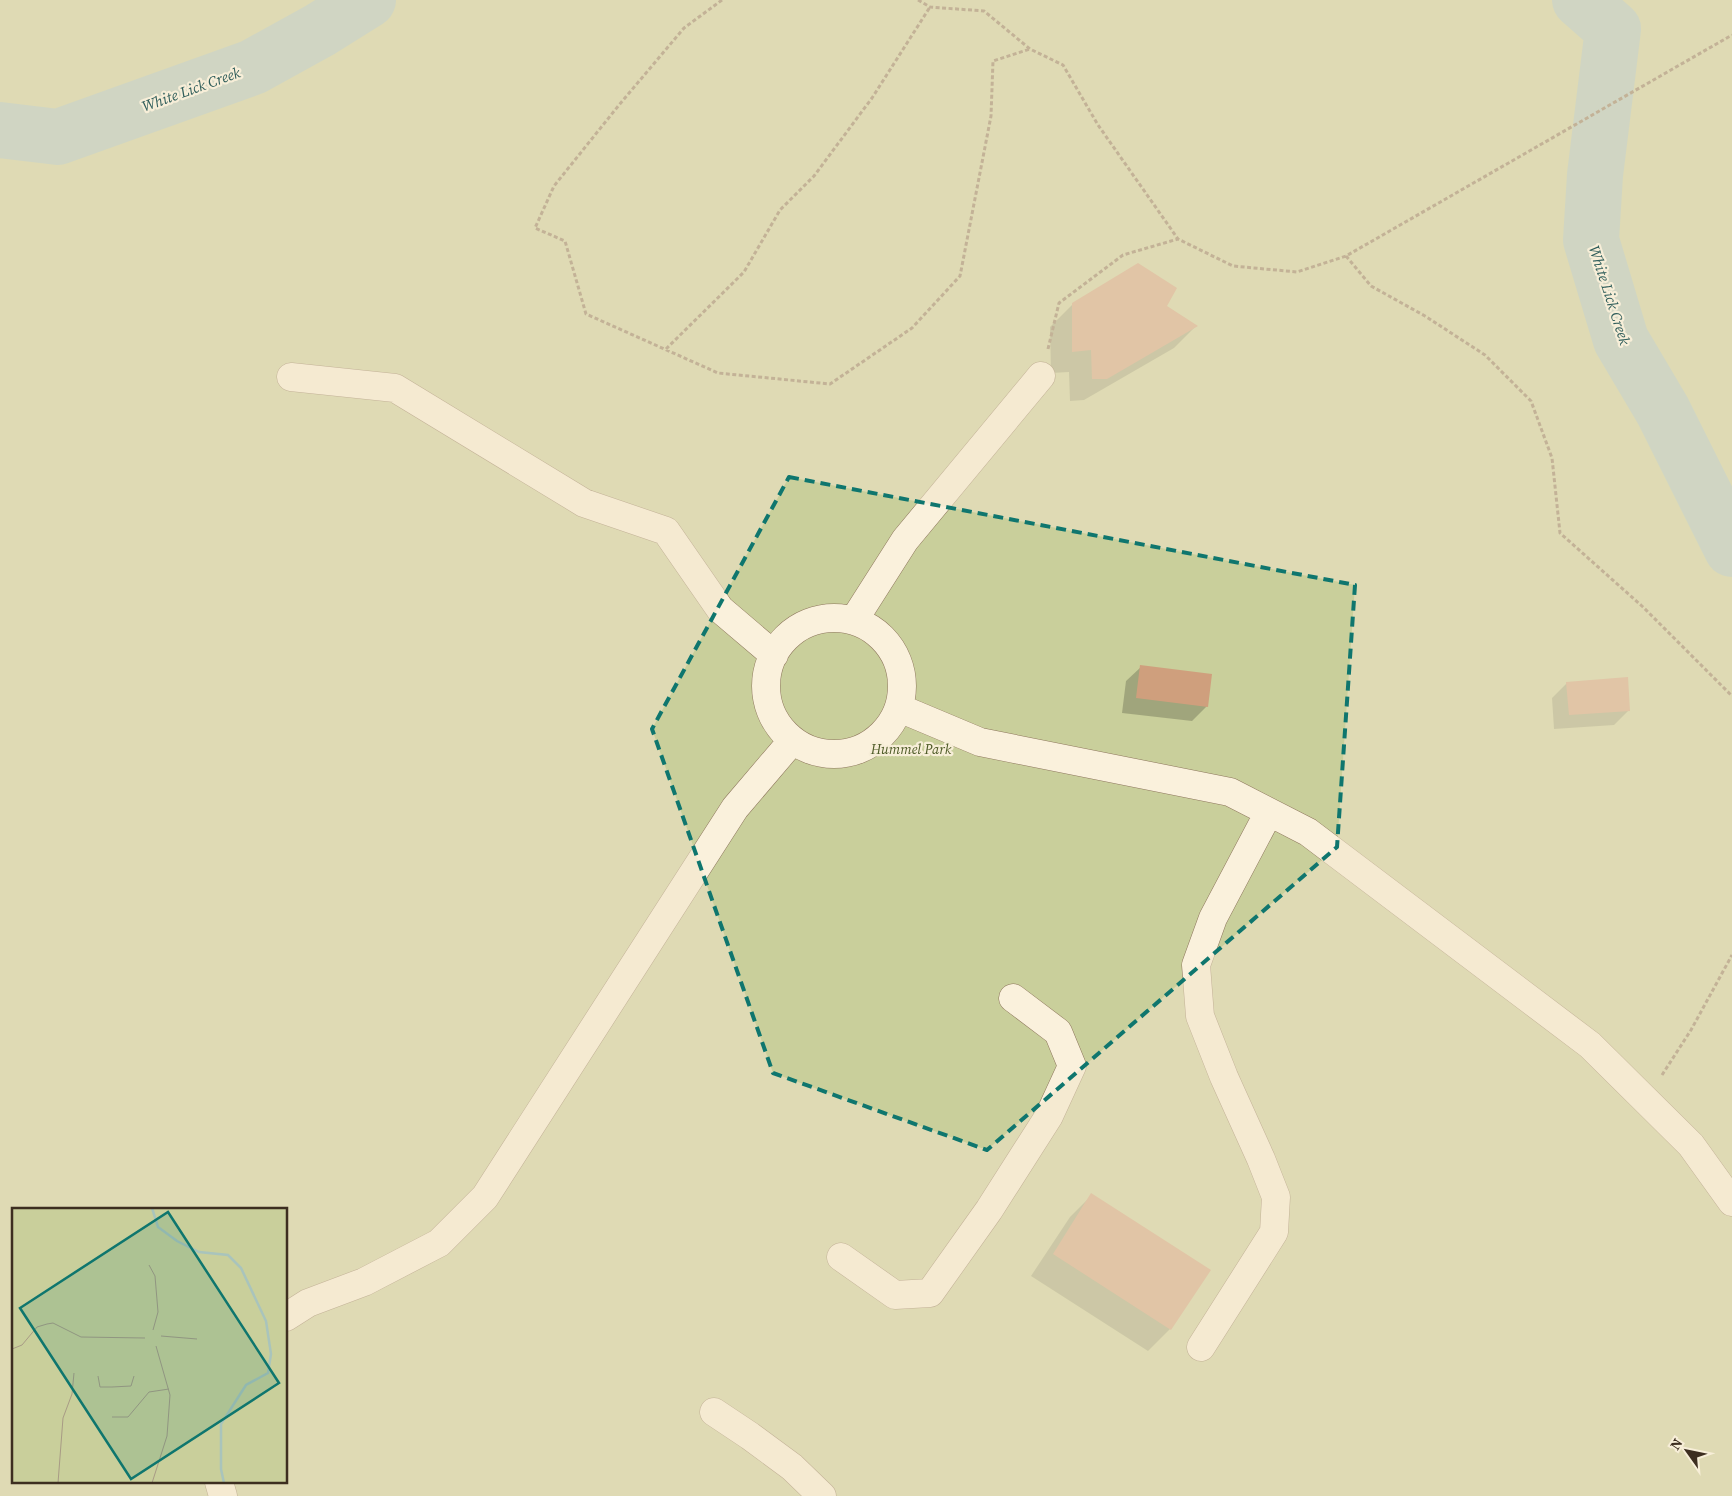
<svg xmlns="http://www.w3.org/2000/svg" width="1732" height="1496" font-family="'Source Serif 4',serif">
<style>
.green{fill:#c9cf9b;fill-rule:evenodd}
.shadow{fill:#0003}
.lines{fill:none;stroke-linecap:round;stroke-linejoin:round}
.river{stroke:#a9c4bc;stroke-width:56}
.building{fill:#cf9f7d}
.minor-casing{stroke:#8d765c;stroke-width:29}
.path{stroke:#8d765c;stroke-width:3;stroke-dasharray:4 2.5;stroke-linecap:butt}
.minor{stroke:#faf1dc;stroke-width:28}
.marked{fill:none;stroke:#0f766e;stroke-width:4;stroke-dasharray:10 6;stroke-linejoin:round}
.labels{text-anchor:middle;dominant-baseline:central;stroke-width:4.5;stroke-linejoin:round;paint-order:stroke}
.park-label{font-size:14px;font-style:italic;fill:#4d5a26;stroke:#f7eed8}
.water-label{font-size:15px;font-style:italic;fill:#2f5d5a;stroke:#f7eed8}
.inset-river{fill:none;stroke:#a9c4bc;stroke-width:2.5}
.inset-road{fill:none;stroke:#a89b85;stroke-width:1}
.view{fill:#0f766e;fill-opacity:0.15;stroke:#0f766e;stroke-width:2.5}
.inset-edge{fill:none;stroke:#3d2e20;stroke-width:2.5}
</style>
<rect width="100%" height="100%" fill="#f0e4c8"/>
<path class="green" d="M0 0H1732V1496H0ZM14 1210H286V1482H14Z"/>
<path class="shadow" d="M1073 304 1166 306 1196 326 1174 348 1084 400 1070 401 1069 372 1051 373 1050 327Z
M1141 667 1207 706 1192 721 1122 713 1126 681Z
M1567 683 1629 710 1614 725 1554 729 1552 698Z
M1092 1195 1170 1329 1148 1351 1031 1276 1070 1217Z"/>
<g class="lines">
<path class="river" d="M1580 0 1613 29 1595 175 1591 240 1621 340 1663 411 1732 549
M0 130 58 137 253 67 320 30 368 0"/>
</g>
<path class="building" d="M1138 263 1177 288 1167 306 1198 326 1107 379H1092L1091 350 1072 352V303Z
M1140 665 1212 674 1208 707 1136 698Z
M1628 677 1630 711 1569 715 1566 682Z
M1091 1193 1211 1270 1171 1330 1053 1254Z"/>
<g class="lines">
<defs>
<path id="minor" d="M291 377 395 388 584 503 666 531 720 609 774 655
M766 686a68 68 0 1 1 136 0a68 68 0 1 1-136 0Z
M854 620 905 540 1041 376
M899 708 980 742 1230 792 1308 832 1590 1045 1691 1145 1732 1202
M841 1257 895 1295 930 1293 989 1210 1049 1116 1072 1066 1058 1032 1013 998
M286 1317 308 1303 364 1282 439 1243 485 1197 735 808 792 741
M1201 1347 1274 1232 1276 1197 1261 1159 1224 1077 1200 1016 1196 965 1213 918 1269 812
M714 1412 750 1436 792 1467 822 1496
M219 1482 223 1496"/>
</defs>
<use href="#minor" class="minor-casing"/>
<path class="path" d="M722 0 684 28 619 105 554 186 535 228 565 241 586 314 718 373 830 384 912 328 960 276 991 116 993 61 1030 49
M918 0 930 7 984 11 1030 49 1063 65 1098 125 1178 239 1233 266 1297 272 1346 256 1732 35
M1346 256 1371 286 1425 316 1485 355 1531 401 1552 458 1560 533 1643 607 1732 696
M666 349 744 272 780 210 814 176 872 98 930 7
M1048 349 1059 303 1123 255 1178 239
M1662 1075 1691 1030 1732 955"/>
<use href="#minor" class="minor"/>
</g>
<path d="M0 0H1732V1496H0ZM789 477 1355 585 1337 847 987 1150 773 1073 652 729Z" fill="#f0e4c8" fill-opacity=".55" fill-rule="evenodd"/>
<path class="marked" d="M789 477 1355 585 1337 847 987 1150 773 1073 652 729Z"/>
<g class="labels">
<g class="park-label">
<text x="911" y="749">Hummel Park</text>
</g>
<g class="water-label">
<text transform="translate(191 89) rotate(-20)">White Lick Creek</text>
<text transform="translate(1610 295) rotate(72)">White Lick Creek</text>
</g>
</g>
<g transform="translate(12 1208)">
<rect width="275" height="275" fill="#f0e4c8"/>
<path d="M0 0H275V275H0Z" fill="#c9cf9b"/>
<path class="inset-river" d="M140 0 146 19 165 33 187 44 216 47 229 60 254 113 259 146 256 165 234 177 209 216V261L212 275"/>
<path class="inset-road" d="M137 57 143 68 146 104 141 122M149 128 185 131M0 141 10 137 25 119 35 116 41 115 69 129 133 130M86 168 88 179H100L119 178 122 168M100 209H116L137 184 157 181M46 275 51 210 60 186 62 165M140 275 155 228 158 187 144 138"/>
<path class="view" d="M156 4 267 175 119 271 8 100Z"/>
<rect width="275" height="275" class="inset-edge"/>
</g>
<g transform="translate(1687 1451) rotate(303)" stroke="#f7eed8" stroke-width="4" paint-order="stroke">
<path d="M0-4L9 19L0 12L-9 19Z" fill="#3d2e20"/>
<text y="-8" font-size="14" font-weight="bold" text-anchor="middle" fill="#3d2e20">N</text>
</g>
</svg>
